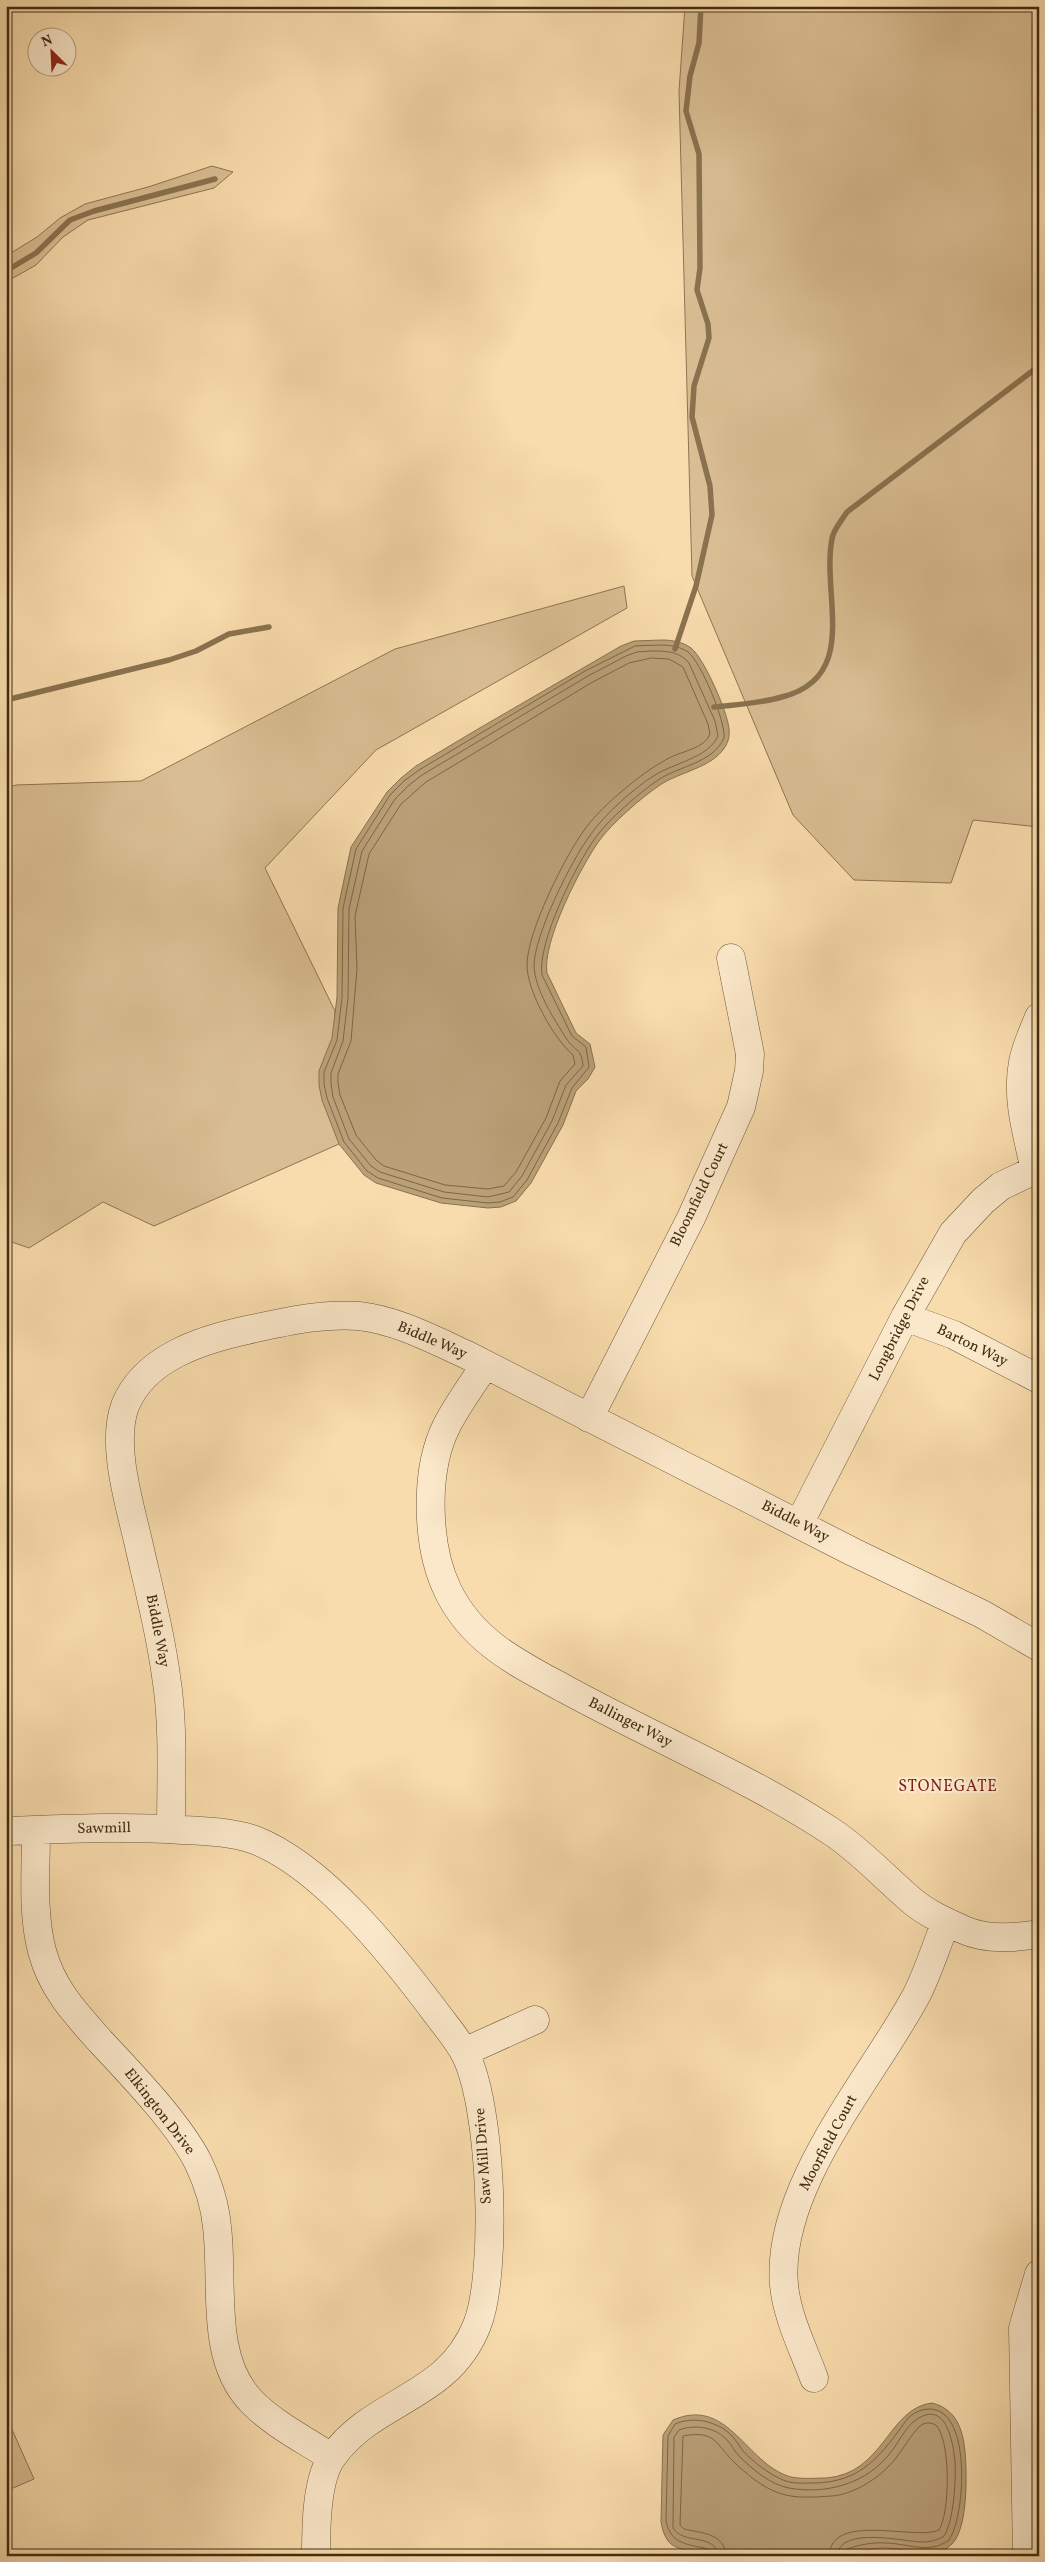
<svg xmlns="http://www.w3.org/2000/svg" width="1045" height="2562" font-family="Vollkorn,serif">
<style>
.green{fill:#dabe93;stroke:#8e7552}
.water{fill:#baa078;stroke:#8a724f}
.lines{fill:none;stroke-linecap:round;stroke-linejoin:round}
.shore{stroke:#7e6645;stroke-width:1}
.stream{stroke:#8a724f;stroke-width:5.5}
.minor-casing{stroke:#6f5839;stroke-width:29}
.minor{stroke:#fbe8ca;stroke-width:28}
.labels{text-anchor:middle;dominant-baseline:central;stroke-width:4.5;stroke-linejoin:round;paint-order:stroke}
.street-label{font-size:15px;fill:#412c12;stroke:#fbe8ca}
.neighbourhood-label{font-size:16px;letter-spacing:1px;fill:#7a1f14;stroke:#fbe8ca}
</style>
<rect width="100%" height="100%" fill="#f9dcad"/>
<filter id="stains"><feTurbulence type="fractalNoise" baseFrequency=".004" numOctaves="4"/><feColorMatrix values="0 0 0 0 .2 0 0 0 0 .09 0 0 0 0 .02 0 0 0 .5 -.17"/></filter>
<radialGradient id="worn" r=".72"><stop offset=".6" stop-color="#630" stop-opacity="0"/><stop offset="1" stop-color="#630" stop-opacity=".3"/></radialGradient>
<path class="green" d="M685 6H1039V827L973 820 951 883 854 880 793 815 692 576 679 91Z
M212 166 233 172 214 188 88 220 63 237 36 265 6 282V256L37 237 60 218 85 204 148 187Z
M624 586 627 608 376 750 265 868 335 1011 339 1144 154 1226 103 1202 29 1248 6 1240V788L16 785 141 781 395 649Z
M6 2416 34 2479 6 2491Z"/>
<path class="water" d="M662 640C672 640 683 642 691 648 704 658 728 713 729 729 730 736 728 742 725 747 712 768 679 772 660 785 641 798 612 823 599 841 580 868 542 942 547 973L576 1033 590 1044 595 1067 588 1079 576 1091 563 1125 531 1183 516 1201 501 1207 488 1208 441 1203 376 1183 364 1175 339 1144 322 1100 319 1085V1071L332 1038 337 997 338 908 351 847 387 792 401 778 416 766 478 729 621 646 634 641Z
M932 2403C956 2409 963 2429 965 2452 967 2474 968 2528 952 2544 934 2562 904 2547 883 2548 867 2548 853 2554 838 2555 819 2557 800 2556 781 2556 747 2556 708 2560 676 2547 666 2543 663 2532 661 2522L663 2435 673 2420C726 2397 744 2458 785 2475 796 2480 814 2478 826 2478 884 2474 888 2408 932 2403Z"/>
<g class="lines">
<path class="shore" d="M662 645C670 645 681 647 688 652 701 662 726 722 724 738 713 763 679 766 658 780 638 794 610 818 596 837 576 864 537 943 542 975L572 1036 586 1047 589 1067 572 1088 558 1123 527 1180 513 1197 500 1202 488 1203 442 1198 378 1178 367 1171 344 1142 327 1098 324 1084V1072L337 1040 342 998 343 908 356 849 390 795 404 781 419 770 585 671 635 646Z
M652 651C666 651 679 651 689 663L715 721 718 736C708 758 674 763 655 775 634 788 605 814 591 834 572 859 534 935 534 966 535 990 554 1019 566 1038 574 1051 582 1048 583 1066L566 1085 552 1121 522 1176 509 1192 488 1197 444 1192 380 1172 371 1166 349 1139 333 1097 331 1084V1073L343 1041 348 998 349 909 362 851 395 799 408 786 422 775 588 676 626 656 637 652Z
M652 658 669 659 683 667 708 724 710 734C704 749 682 751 669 758 658 764 647 771 637 779 619 793 598 811 585 829 565 856 527 932 527 965 527 991 554 1039 573 1055L575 1064 560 1081 546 1118 516 1172 504 1186 488 1189 445 1185 384 1166 376 1160 356 1135 340 1095 338 1083V1074L351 1041 357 969 355 916 369 854 401 804 426 782 591 683 629 663Z
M712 2556 708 2549C688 2544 671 2545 666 2521L668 2436 675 2424C693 2416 718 2421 732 2436 736 2440 739 2446 743 2451 753 2462 769 2474 783 2480 792 2484 803 2483 813 2483 862 2483 882 2454 908 2418 916 2411 926 2407 936 2410 971 2420 965 2516 949 2540 929 2555 907 2543 885 2543 872 2542 859 2545 847 2549L843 2556
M718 2556C717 2533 683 2545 673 2528L674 2437 679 2430C695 2424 716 2427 728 2441 732 2445 734 2451 739 2456 752 2469 771 2485 789 2488 827 2495 868 2483 891 2452 899 2442 906 2426 917 2419 947 2400 953 2443 955 2462 956 2480 954 2520 944 2536 938 2540 930 2542 922 2542 905 2542 839 2525 837 2556
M726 2556C725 2533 701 2533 684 2529L680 2525 683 2436C715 2430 715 2443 733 2461 745 2473 763 2488 779 2493 795 2499 816 2497 832 2496 856 2494 882 2476 896 2458 904 2448 910 2436 919 2427 924 2422 930 2422 936 2425 951 2441 950 2513 939 2530 915 2541 831 2511 829 2556"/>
<path class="stream" d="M6 271 36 253 70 220 94 211 215 179
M675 649 696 586 712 515 710 486 692 417 694 386 709 338 708 324 697 290 700 268 699 154 686 111 690 76 699 43 701 6
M6 700 169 660 196 651 229 634 269 627
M714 707C737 705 761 703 782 697 861 677 821 595 832 539 833 530 842 520 847 512L1039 366"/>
<defs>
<path id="minor" d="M1035 1170C1027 1134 1016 1098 1023 1062 1026 1046 1033 1032 1039 1017
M905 1317 954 1335 1039 1379
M485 1365C472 1385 458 1404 447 1425 424 1470 426 1546 448 1591 473 1642 517 1663 565 1689 598 1707 632 1724 666 1741 722 1769 779 1797 832 1832 861 1851 884 1877 911 1900 926 1913 946 1922 964 1930 986 1940 1015 1938 1039 1934
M589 1418 691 1218 741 1107 749 1071 750 1054 731 958
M799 1524 905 1317 953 1233 983 1201 1001 1186 1039 1168
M171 1829C171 1778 174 1726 166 1676 160 1630 148 1586 138 1541 129 1502 111 1444 125 1406 144 1358 201 1340 247 1330 284 1322 321 1313 359 1316 396 1320 432 1339 465 1354L853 1552 982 1614 1039 1647
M6 1831C65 1829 124 1826 182 1830 206 1831 232 1832 255 1840 323 1867 391 1953 434 2010 444 2024 456 2037 464 2052 492 2102 498 2273 477 2325 448 2399 375 2398 333 2456 316 2478 316 2529 316 2556
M36 1831C36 1871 32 1913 42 1951 52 1989 76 2014 101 2042 131 2074 179 2124 198 2162 208 2183 215 2204 217 2227 224 2283 209 2357 251 2401 273 2424 305 2440 331 2457
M464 2052 535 2020
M814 2378C803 2348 787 2317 784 2285 775 2187 872 2078 916 1996 928 1973 936 1946 946 1922
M1027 2556 1023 2328 1039 2274"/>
</defs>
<use href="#minor" class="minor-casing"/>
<use href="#minor" class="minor"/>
</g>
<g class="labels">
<g class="street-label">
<text transform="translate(700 1195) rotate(-64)">Bloomfield Court</text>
<text transform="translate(900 1329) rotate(-63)">Longbridge Drive</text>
<text transform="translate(432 1341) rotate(23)">Biddle Way</text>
<text transform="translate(972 1346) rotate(26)">Barton Way</text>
<text transform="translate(795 1522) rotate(27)">Biddle Way</text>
<text transform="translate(157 1631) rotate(79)">Biddle Way</text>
<text transform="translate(630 1723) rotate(27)">Ballinger Way</text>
<text transform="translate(104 1829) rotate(-1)">Sawmill</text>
<text transform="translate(159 2112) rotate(52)">Elkington Drive</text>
<text transform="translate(829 2143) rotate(-62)">Moorfield Court</text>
<text transform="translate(484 2156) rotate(-94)">Saw Mill Drive</text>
</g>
<g class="neighbourhood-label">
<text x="948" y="1787">STONEGATE</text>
</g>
</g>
<rect width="1045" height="2562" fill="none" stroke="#f9dcad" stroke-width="25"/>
<rect x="8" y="8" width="1030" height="2547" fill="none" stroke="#412c12" stroke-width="2.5"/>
<rect x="12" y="12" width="1020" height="2537" fill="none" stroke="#412c12"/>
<g transform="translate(52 52) rotate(336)"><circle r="24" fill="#fbe8ca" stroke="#b19d80"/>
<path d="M0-4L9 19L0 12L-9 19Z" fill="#8f2418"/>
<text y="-8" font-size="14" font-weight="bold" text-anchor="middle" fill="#412c12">N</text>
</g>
<rect width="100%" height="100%" filter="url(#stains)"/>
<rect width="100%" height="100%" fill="url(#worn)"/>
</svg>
